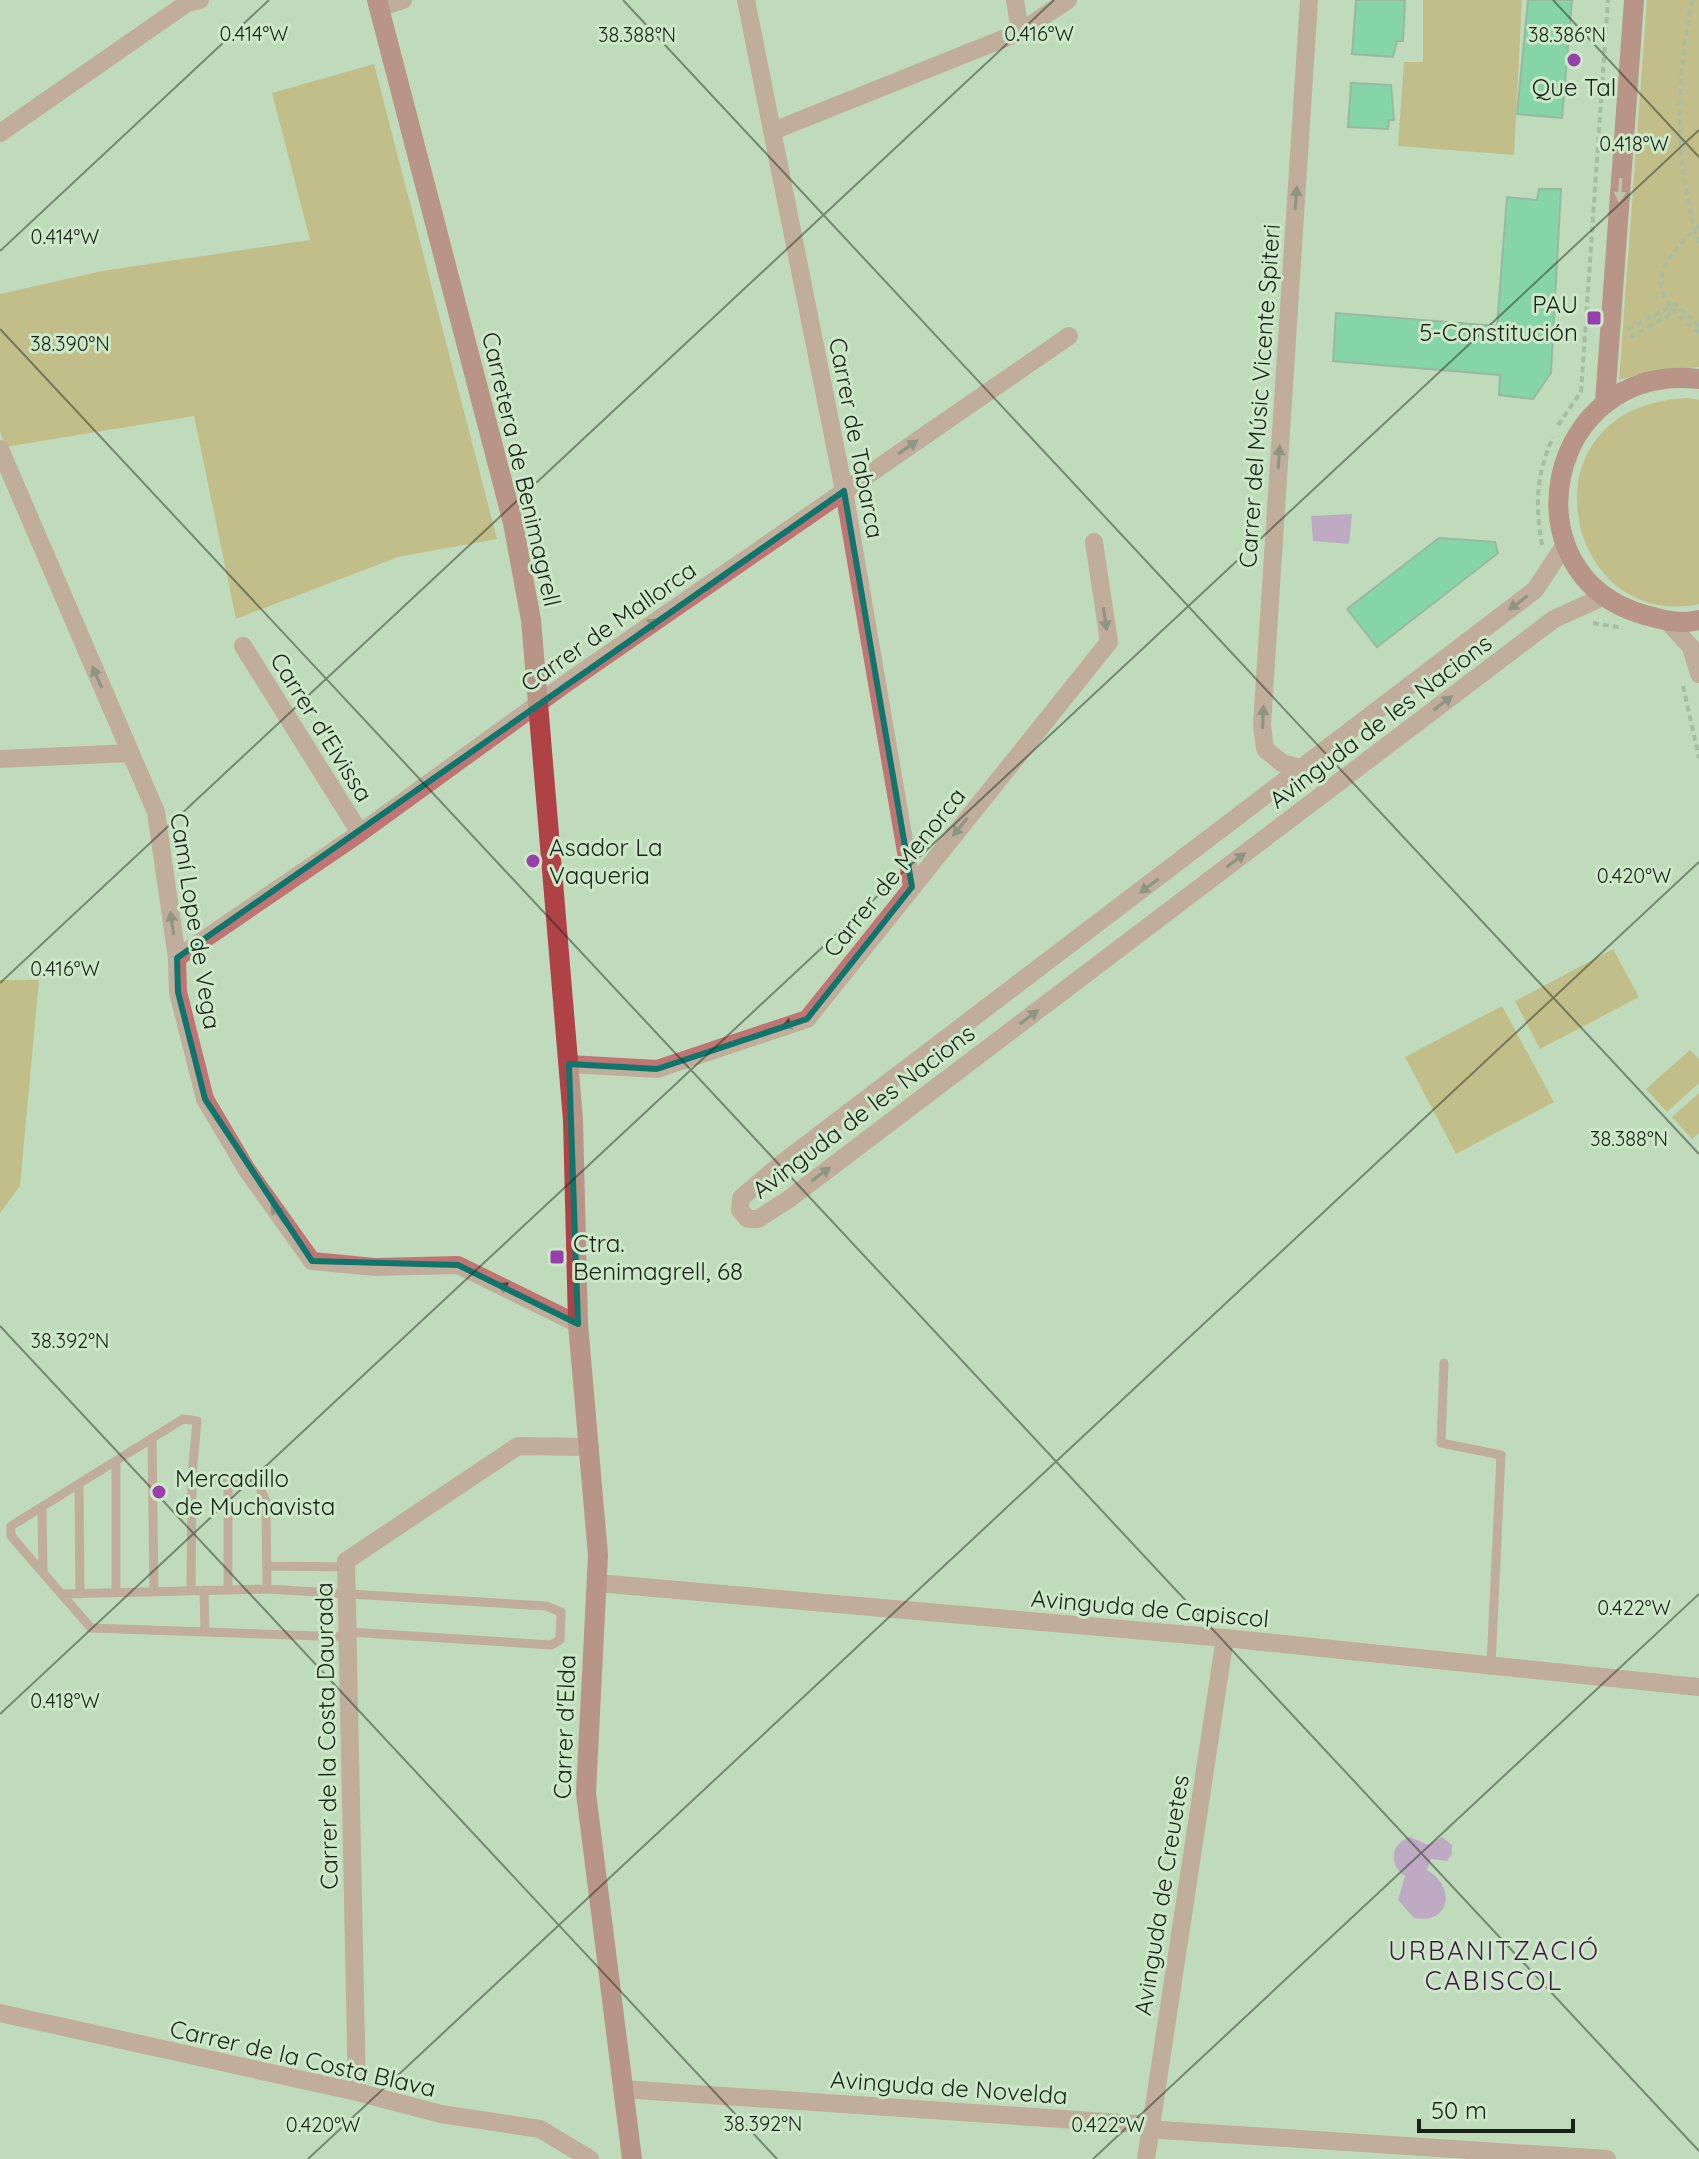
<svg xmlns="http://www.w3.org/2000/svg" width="1699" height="2159" font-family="Quicksand,sans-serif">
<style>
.green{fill:#c69c4f}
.water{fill:#bd72cc}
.building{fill:#3fcf92;stroke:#6b907c;stroke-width:2}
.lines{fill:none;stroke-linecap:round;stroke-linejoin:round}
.path{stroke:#869b82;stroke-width:4;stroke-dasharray:6 4;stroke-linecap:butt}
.lane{stroke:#c07574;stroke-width:9}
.street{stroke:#c07574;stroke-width:18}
.secondary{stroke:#af4246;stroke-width:20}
.oneway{fill:#c2ae9a}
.oneway2{fill:#534038}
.marked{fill:none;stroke:#0f766e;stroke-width:6;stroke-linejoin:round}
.ticks{fill:none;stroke:#192317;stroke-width:2;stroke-opacity:0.45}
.poi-dot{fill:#993fab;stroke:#cde8c8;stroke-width:3}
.labels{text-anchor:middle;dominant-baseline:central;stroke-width:6;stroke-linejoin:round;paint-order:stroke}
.poi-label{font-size:24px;fill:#192317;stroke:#cde8c8;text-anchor:start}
.street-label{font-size:24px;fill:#192317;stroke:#cde8c8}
.neighbourhood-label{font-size:26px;letter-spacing:2px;fill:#411649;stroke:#cde8c8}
.ticks-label{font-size:20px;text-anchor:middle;fill:#192317;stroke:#cde8c8;stroke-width:6;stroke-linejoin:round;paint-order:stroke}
</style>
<rect width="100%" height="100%" fill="#c0dbbc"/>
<path class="green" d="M1423 0H1522L1514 155 1398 146 1404 62H1423Z
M1647 0H1699V367L1647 372 1619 380Z
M374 64 497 539 398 557 236 619 194 416 5 447 0 431V294L102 271 310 240 272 93Z
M1688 398 1699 400V604C1563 633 1516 405 1688 398Z
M1613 949 1639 997 1540 1049 1515 1001Z
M0 980H39L20 1186 0 1213Z
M1502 1006 1554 1102 1456 1154 1405 1057Z
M1690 1050 1699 1059V1083L1667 1112 1646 1089Z
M1699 1093V1133L1692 1139 1672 1117Z"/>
<path class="water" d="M1352 514 1349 544 1313 541 1311 516Z
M1410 1837 1428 1845 1442 1837 1452 1845V1854L1447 1861 1431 1859 1427 1870C1457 1887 1450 1925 1414 1918L1398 1900 1405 1876C1388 1864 1390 1844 1410 1837Z"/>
<path class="building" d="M1356 0H1405L1403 41H1397L1393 57 1352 54Z
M1528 0H1572L1562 118 1517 114Z
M1351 83 1391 85 1394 120H1389L1388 129 1348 127Z
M1539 189H1561L1551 373 1533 399 1499 395 1500 375 1333 361 1336 313 1497 326 1507 197 1537 200Z
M1439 538 1495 542 1498 553 1377 647 1347 609Z"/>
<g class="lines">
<path class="path" d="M1692 0C1676 81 1673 163 1699 243
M1699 225C1654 269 1643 290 1699 333
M1628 329 1675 304 1699 326
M1630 337 1673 313
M1558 425 1581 392 1608 0
M1542 545C1535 505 1536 475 1553 437
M1593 623 1623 628
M1683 686 1699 758"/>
<path class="lane" d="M1444 1363 1441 1443 1501 1455 1491 1666
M152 1438 154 1592
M79 1484 80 1594
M42 1507 43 1572
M267 1566 346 1567
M204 1590 205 1632
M228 1590V1481
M191 1591 192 1475
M116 1593V1461
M61 1594 267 1589
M349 1632 551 1645 560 1640 561 1612 546 1606 267 1589 266 1502 259 1486 192 1475 197 1421 183 1419 11 1526V1536L91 1628 349 1637"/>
<path class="street" d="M746 0 844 491 912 887
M1015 0 1020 32
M379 8 403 0
M773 131 1020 32 1068 0
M0 133 187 3 200 0
M0 449 156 812 177 958 178 992 205 1099 247 1170 312 1261 375 1267 458 1265 578 1324
M1566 543 1535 590 781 1164 741 1198 740 1210 748 1219H758L789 1199 1554 619 1605 596
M1667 621 1691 647 1699 674
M243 646 360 833
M0 759 130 753
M1304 769 1282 763 1265 749 1262 725 1309 0
M177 958 360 833 568 682 1069 336
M569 1064 657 1069 807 1019 1109 642 1094 542
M597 1583 1225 1638 1699 1687
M0 2013 357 2092 441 2114 540 2129 590 2159
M622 2089 1150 2125 1161 2130 1607 2159
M357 2092 346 1561 518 1446 590 1447
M1146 2159 1225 1638"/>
<path class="secondary" d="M377 0 513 523 531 620 573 1120 578 1324 598 1555 586 1793 632 2159
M1699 379C1547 361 1502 575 1645 615 1663 620 1681 625 1699 620
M1605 402 1634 0"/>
</g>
<defs><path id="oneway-solid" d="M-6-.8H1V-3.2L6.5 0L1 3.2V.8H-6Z" transform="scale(2)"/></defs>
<use class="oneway" href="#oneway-solid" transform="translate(1620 190) rotate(94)"/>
<g class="oneway2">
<use href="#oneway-solid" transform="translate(1296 198) rotate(-86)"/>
<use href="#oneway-solid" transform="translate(908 447) rotate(-35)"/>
<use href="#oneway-solid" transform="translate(1279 457) rotate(-86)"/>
<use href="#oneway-solid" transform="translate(1518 603) rotate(143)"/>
<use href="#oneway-solid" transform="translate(1105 619) rotate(82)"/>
<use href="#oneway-solid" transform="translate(648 626) rotate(-35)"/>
<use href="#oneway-solid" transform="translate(97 677) rotate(-114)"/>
<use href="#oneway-solid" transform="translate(1443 703) rotate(-37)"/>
<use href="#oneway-solid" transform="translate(1263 717) rotate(-88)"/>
<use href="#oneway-solid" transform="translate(960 827) rotate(129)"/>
<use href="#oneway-solid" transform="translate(1236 860) rotate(-37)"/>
<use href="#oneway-solid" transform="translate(1149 886) rotate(143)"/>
<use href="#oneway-solid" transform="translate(172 923) rotate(-98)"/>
<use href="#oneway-solid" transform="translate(1029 1017) rotate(-37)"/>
<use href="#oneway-solid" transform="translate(793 1023) rotate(162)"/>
<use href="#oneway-solid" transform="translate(821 1174) rotate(-37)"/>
<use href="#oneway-solid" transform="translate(278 1214) rotate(-126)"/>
<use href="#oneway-solid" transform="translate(508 1289) rotate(-154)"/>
</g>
<path d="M0 0H1699V2159H0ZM844 491 912 887 807 1019 657 1069 569 1064 578 1324 458 1265 312 1261 205 1099 178 992 177 958Z" fill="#c0dbbc" fill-opacity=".55" fill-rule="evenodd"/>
<path class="marked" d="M844 491 912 887 807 1019 657 1069 569 1064 578 1324 458 1265 312 1261 205 1099 178 992 177 958Z"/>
<path class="ticks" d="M623 0 1699 1154M1553 0 1699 157M0 251 269 0M0 329 1699 2151M0 983 1054 0M0 1326 777 2159M0 1714 1699 130M308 2159 1699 862M1093 2159 1699 1594"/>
<g class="poi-dot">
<circle cx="1574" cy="60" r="8"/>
<rect x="1586" y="310" width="16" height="16" rx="4"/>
<circle cx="533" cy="861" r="8"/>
<rect x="549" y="1249" width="16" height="16" rx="4"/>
<circle cx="159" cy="1492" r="8"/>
</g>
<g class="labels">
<g class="poi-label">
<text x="1574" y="87" text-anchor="middle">Que Tal</text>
<text x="1578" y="304" text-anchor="end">PAU<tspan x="1578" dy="28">5-Constitución</tspan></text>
<text x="549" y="847">Asador La<tspan x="549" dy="28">Vaqueria</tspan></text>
<text x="573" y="1243">Ctra.<tspan x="573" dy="28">Benimagrell, 68</tspan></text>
<text x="175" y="1478">Mercadillo<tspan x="175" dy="28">de Muchavista</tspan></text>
</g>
<g class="street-label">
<text transform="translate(1259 396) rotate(-86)">Carrer del Músic Vicente Spiteri</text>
<text transform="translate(857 438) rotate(79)">Carrer de Tabarca</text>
<text transform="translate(522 469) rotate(77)">Carretera de Benimagrell</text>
<text transform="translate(608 626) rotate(-35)">Carrer de Mallorca</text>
<text transform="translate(1380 721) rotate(-37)">Avinguda de les Nacions</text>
<text transform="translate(322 727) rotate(58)">Carrer d'Eivissa</text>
<text transform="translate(894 872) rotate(-51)">Carrer de Menorca</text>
<text transform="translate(196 921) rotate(81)">Camí Lope de Vega</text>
<text transform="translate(863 1111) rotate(-37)">Avinguda de les Nacions</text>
<text transform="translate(1150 1608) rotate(5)">Avinguda de Capiscol</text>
<text transform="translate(564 1727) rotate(-88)">Carrer d'Elda</text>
<text transform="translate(326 1736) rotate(-91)">Carrer de la Costa Daurada</text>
<text transform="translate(1161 1895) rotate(-81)">Avinguda de Creuetes</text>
<text transform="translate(303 2058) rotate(13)">Carrer de la Costa Blava</text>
<text transform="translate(949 2087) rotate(4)">Avinguda de Novelda</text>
</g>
<g class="neighbourhood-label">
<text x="1494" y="1950">URBANITZACIÓ<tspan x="1494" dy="30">CABISCOL</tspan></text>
</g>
</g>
<g class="ticks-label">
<text x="254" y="41">0.414°W</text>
<text x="1039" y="41">0.416°W</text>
<text x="637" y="42">38.388°N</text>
<text x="1567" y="42">38.386°N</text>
<text x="1634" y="151">0.418°W</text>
<text x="65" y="244">0.414°W</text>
<text x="70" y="351">38.390°N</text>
<text x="1634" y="883">0.420°W</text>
<text x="65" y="976">0.416°W</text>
<text x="1629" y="1146">38.388°N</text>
<text x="70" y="1348">38.392°N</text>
<text x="1634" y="1615">0.422°W</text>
<text x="65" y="1708">0.418°W</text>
<text x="763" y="2131">38.392°N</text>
<text x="323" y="2132">0.420°W</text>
<text x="1108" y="2132">0.422°W</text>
</g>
<path d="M1419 2119v12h154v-12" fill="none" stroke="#192317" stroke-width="4"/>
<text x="1431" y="2119" font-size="24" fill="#192317" stroke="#cde8c8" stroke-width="6" paint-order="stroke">50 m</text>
</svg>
